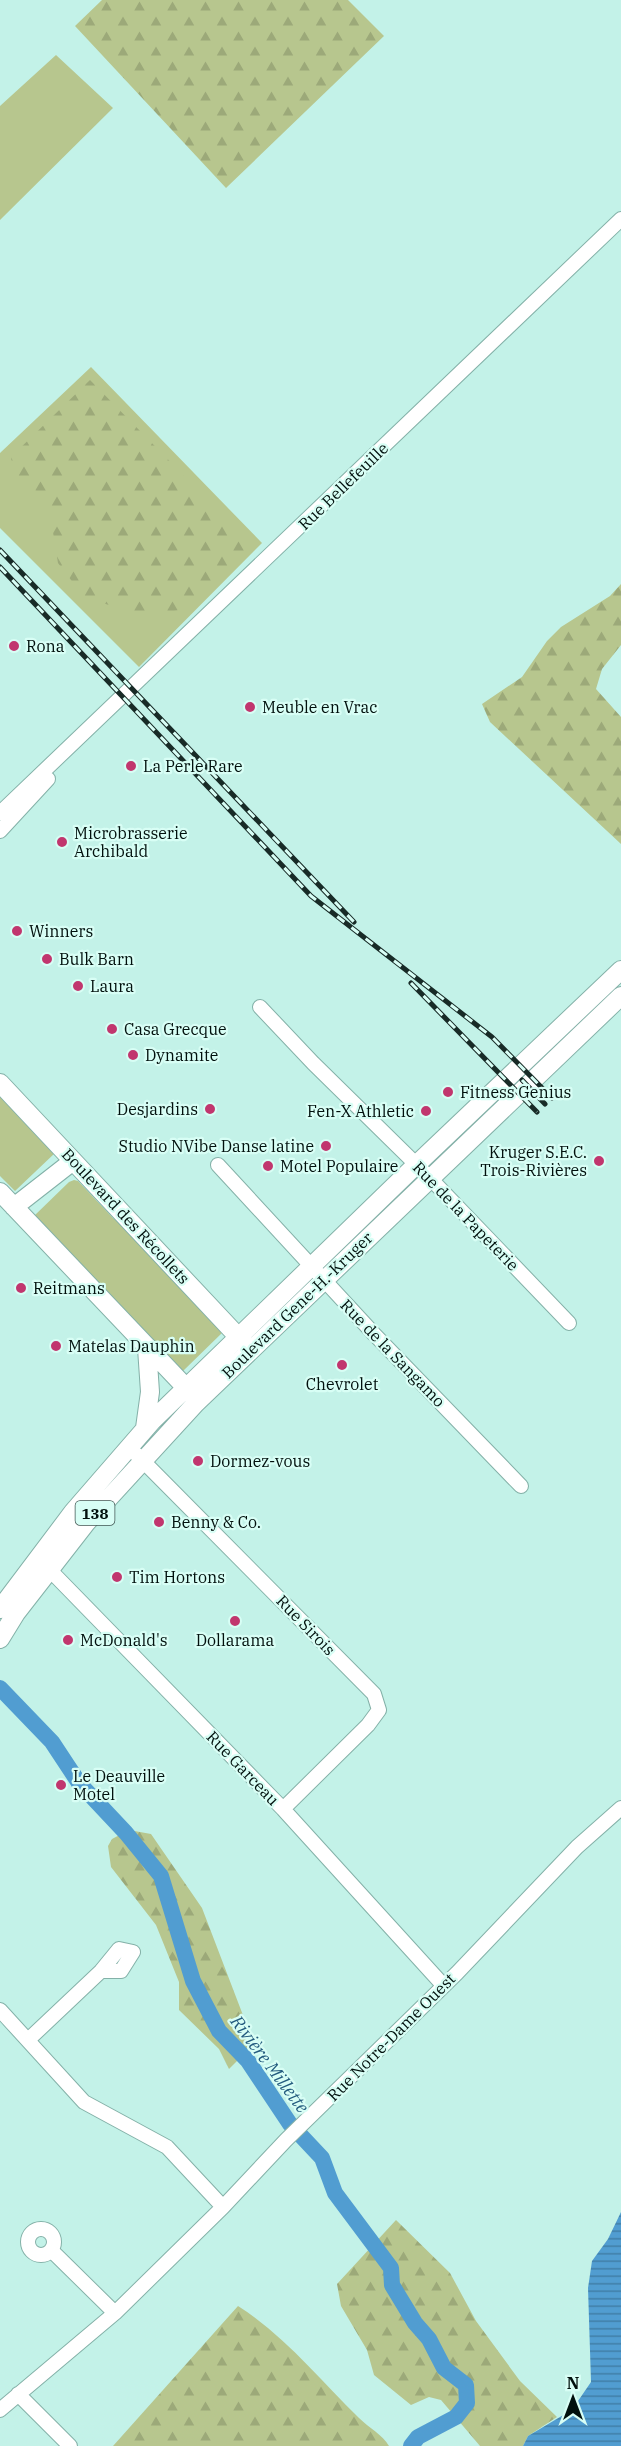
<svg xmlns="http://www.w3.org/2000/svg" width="621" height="2446" font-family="'IBM Plex Serif',serif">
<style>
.grass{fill:#b7c68e}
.forest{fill:url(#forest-firs)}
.water{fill:url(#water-rules)}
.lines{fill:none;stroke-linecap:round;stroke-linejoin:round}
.river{stroke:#519dd1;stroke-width:16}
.minor-casing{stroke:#84b1a8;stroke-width:16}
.major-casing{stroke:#84b1a8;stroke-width:20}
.minor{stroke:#fff;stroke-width:14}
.major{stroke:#fff;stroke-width:18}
.rail-casing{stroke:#182b27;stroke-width:5}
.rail{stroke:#d8fef5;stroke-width:3;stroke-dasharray:9;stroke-linecap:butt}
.poi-dot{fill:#c1366e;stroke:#d8fef5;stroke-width:2}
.labels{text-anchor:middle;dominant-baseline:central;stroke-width:4.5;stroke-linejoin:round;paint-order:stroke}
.shield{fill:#d8fef5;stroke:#425753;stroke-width:1.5}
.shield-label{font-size:15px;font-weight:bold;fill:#01100d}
.street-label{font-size:16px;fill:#01100d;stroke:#d8fef5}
.poi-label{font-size:16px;fill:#01100d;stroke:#d8fef5;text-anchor:start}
.water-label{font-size:18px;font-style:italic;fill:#235b7e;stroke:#d8fef5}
</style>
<defs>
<pattern id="forest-firs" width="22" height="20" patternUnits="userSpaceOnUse" patternTransform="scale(1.5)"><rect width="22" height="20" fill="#b7c68e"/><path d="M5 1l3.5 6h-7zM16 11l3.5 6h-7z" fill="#9ca979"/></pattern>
<pattern id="water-rules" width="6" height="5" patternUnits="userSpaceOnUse" patternTransform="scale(1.5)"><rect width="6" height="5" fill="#519dd1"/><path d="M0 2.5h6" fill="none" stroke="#417fa8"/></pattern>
</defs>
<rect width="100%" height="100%" fill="#c3f2e8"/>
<path class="grass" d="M56 55 113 108 0 220V106Z
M91 367 262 543 139 667 0 528V453Z
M0 1093 55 1153 15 1191 0 1176Z
M74 1180 78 1181 113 1218 130 1229 223 1332 183 1371 34 1216 69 1182Z"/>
<path class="forest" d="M102 0H348L384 36 226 188 75 26Z
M90 380 252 545 180 610 143 616 84 597 58 563 52 526 42 493 15 483 11 457Z
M621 584V645L602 669 596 689 621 717V844L490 722 482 704 522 677 547 641 561 627 610 596Z
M129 1830 151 1834 202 1908 254 2044 229 2069 219 2049 179 2010V1982L156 1925 111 1867 108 1846 112 1839Z
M396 2220 450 2273 476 2321 520 2381 557 2417 528 2436 523 2446H480L441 2400 429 2397 411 2405 374 2375 367 2350 341 2306 337 2284Z
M238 2306C285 2336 319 2379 359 2418 368 2427 383 2435 389 2446H113Z"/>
<path class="water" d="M621 2212V2446H523L528 2436 565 2414 578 2401 591 2382 588 2288 592 2261 608 2239Z"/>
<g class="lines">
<path class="river" d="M0 1688 52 1742 79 1783 126 1833 161 1876 193 1981 219 2031 248 2061 290 2124 322 2158 335 2193 391 2268 392 2285 415 2323 429 2339 444 2368 466 2385 467 2403 456 2417 418 2437 411 2446"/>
<defs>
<path id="minor" d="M0 813 621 219
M0 831 48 779
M260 1007 313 1063 429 1177 569 1323
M218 1165 374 1334 521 1486
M136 1454 374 1694 379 1710 368 1725 283 1809
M44 1564 283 1809 443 1985
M0 2010 84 2102 167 2147 223 2207
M28 2040 101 1971 119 1949 133 1952 121 1971H101
M28 2242a13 13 0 1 1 26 0a13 13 0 1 1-26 0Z
M51 2250 115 2313
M18 2394 70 2446
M0 2410 115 2313 223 2207 286 2140 457 1973 577 1847 621 1808"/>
<path id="major" d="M0 1083 245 1344
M0 1192 193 1395
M14 1207 73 1161
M145 1428 150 1392 147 1348
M0 1609 73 1512 152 1421 416 1165 621 970
M0 1639 16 1613 86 1523 196 1403 621 996"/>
</defs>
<use href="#minor" class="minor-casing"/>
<use href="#major" class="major-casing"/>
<use href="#minor" class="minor"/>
<use href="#major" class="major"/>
<defs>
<path id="rail" d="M0 550 354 922
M0 567 311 896 492 1037 552 1098
M411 983 537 1112
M522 1080 545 1104"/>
</defs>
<use href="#rail" class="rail-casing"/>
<use href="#rail" class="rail"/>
</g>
<g class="poi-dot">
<circle cx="14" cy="646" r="6"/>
<circle cx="250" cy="707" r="6"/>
<circle cx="131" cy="766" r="6"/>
<circle cx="62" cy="842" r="6"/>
<circle cx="17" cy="931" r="6"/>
<circle cx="47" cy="959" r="6"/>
<circle cx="78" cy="986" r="6"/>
<circle cx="112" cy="1029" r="6"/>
<circle cx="133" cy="1055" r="6"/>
<circle cx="448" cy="1092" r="6"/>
<circle cx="210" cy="1109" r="6"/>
<circle cx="426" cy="1111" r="6"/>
<circle cx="326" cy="1146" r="6"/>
<circle cx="599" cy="1161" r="6"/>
<circle cx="268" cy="1166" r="6"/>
<circle cx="21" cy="1288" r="6"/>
<circle cx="56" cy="1346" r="6"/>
<circle cx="342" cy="1365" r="6"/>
<circle cx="198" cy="1461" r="6"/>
<circle cx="159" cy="1522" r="6"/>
<circle cx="117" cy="1577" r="6"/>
<circle cx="235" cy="1621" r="6"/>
<circle cx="68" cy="1640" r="6"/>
<circle cx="61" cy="1785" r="6"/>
</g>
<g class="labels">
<rect class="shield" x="75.5" y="1501" width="39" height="24" rx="4.5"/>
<g class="shield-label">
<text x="95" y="1513">138</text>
</g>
<g class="street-label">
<text transform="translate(343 486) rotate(-44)">Rue Bellefeuille</text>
<text transform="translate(126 1216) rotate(47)">Boulevard des Récollets</text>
<text transform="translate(466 1216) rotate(46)">Rue de la Papeterie</text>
<text transform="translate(297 1305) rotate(-44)">Boulevard Gene-H.-Kruger</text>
<text transform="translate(393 1353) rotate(46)">Rue de la Sangamo</text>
<text transform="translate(306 1625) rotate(46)">Rue Sirois</text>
<text transform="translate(243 1768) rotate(46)">Rue Garceau</text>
<text transform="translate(391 2037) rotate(-45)">Rue Notre-Dame Ouest</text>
</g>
<g class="poi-label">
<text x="26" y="646">Rona</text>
<text x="262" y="707">Meuble en Vrac</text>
<text x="143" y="766">La Perle Rare</text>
<text x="74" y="833">Microbrasserie<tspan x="74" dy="18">Archibald</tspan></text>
<text x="29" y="931">Winners</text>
<text x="59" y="959">Bulk Barn</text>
<text x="90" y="986">Laura</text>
<text x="124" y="1029">Casa Grecque</text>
<text x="145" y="1055">Dynamite</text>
<text x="460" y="1092">Fitness Genius</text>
<text x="198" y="1109" text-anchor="end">Desjardins</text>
<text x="414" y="1111" text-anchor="end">Fen-X Athletic</text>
<text x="314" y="1146" text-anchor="end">Studio NVibe Danse latine</text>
<text x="587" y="1152" text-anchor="end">Kruger S.E.C.<tspan x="587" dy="18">Trois-Rivières</tspan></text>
<text x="280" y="1166">Motel Populaire</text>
<text x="33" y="1288">Reitmans</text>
<text x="68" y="1346">Matelas Dauphin</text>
<text x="342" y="1384" text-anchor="middle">Chevrolet</text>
<text x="210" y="1461">Dormez-vous</text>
<text x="171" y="1522">Benny &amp; Co.</text>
<text x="129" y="1577">Tim Hortons</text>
<text x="80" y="1640">McDonald's</text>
<text x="235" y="1640" text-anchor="middle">Dollarama</text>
<text x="73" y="1776">Le Deauville<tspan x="73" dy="18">Motel</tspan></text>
</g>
<g class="water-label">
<text transform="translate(270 2064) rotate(53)">Rivière Millette</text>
</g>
</g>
<g transform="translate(573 2398)" stroke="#d8fef5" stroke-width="4.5" paint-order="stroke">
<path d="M0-4.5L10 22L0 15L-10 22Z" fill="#01100d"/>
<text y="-9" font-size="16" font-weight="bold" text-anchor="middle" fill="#01100d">N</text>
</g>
</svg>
